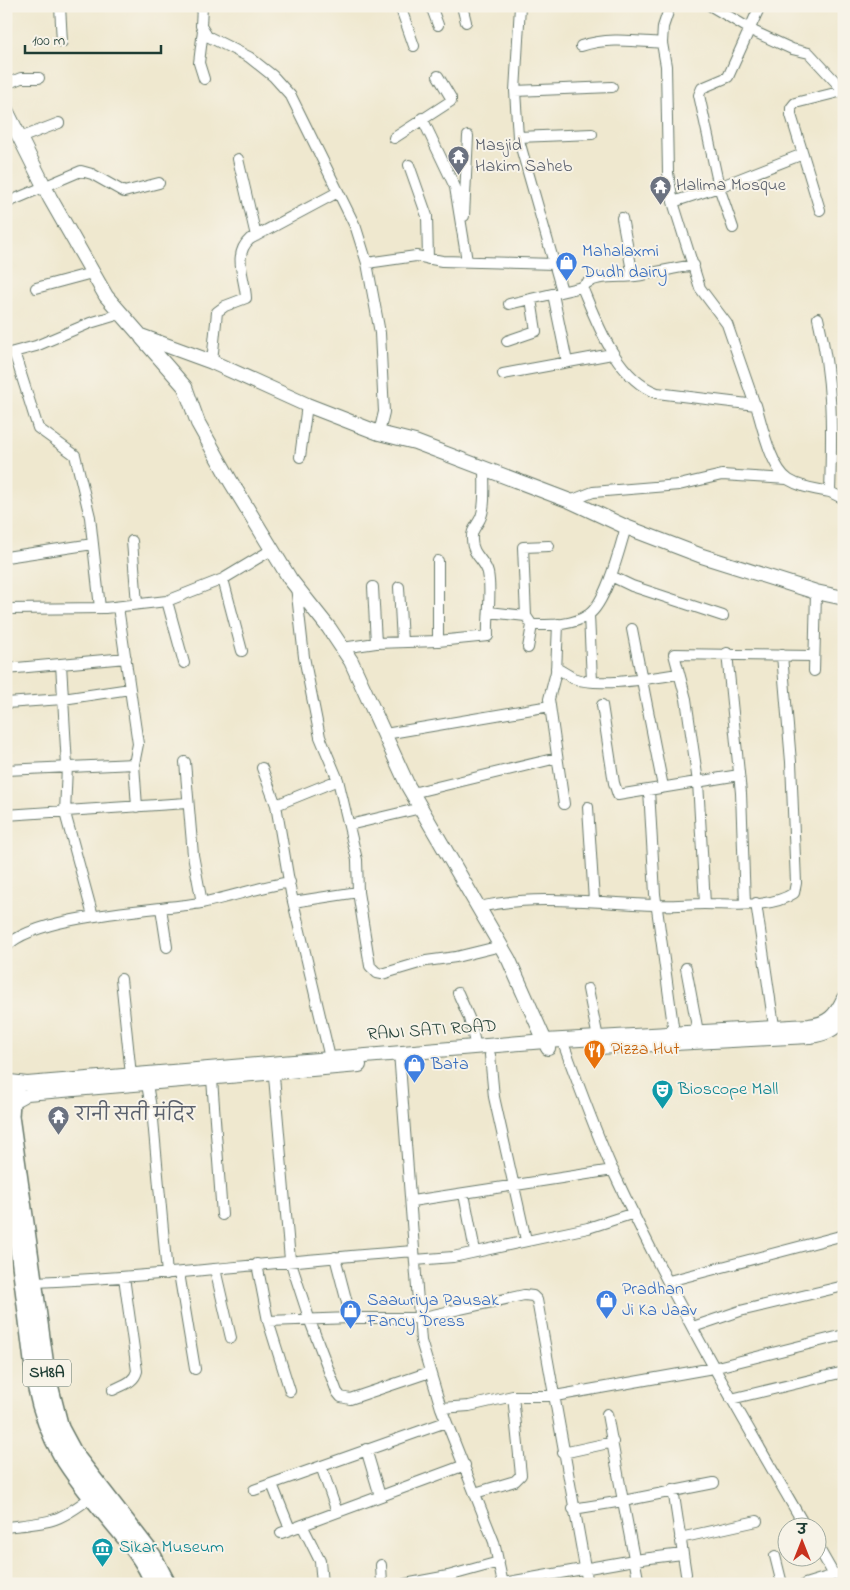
<svg xmlns="http://www.w3.org/2000/svg" width="850" height="1590" font-family="'Indie Flower','Playpen Sans Deva',sans-serif">
<style>
.lines{fill:none;stroke-linecap:round;stroke-linejoin:round}
.street-casing{stroke:#68796a;stroke-width:12}
.secondary-casing{stroke:#68796a;stroke-width:16}
.primary-casing{stroke:#68796a;stroke-width:18}
.street{stroke:#fff;stroke-width:10}
.secondary{stroke:#fff;stroke-width:14}
.primary{stroke:#fff;stroke-width:15}
.labels{text-anchor:middle;dominant-baseline:central;stroke-width:4;stroke-linejoin:round;paint-order:stroke}
.shield{fill:#f7f3e8;stroke:#60746a;stroke-width:1}
.shield-label{font-size:16px;font-weight:bold;fill:#1f3d34}
.worship-label{font-size:18px;fill:#5b616d;stroke:#f7f3e8;text-anchor:start}
.shop-label{font-size:18px;fill:#366cbe;stroke:#f7f3e8;text-anchor:start}
.street-label{font-size:18px;fill:#1f3d34;stroke:#f7f3e8}
.food-label{font-size:18px;fill:#c56008;stroke:#f7f3e8;text-anchor:start}
.culture-label{font-size:18px;fill:#0d838f;stroke:#f7f3e8;text-anchor:start}
</style>
<rect width="100%" height="100%" fill="#f7f3e8"/>
<filter id="ink" filterUnits="userSpaceOnUse"><feTurbulence type="fractalNoise" baseFrequency=".02" numOctaves="2"/><feDisplacementMap in="SourceGraphic" scale="10" xChannelSelector="R" yChannelSelector="G"/><feConvolveMatrix kernelMatrix="1 2 1 2 8 2 1 2 1" color-interpolation-filters="sRGB"/></filter>
<filter id="wash" filterUnits="userSpaceOnUse"><feTurbulence type="fractalNoise" baseFrequency=".0096" numOctaves="4" result="noise"/><feDisplacementMap in="SourceGraphic" scale="20" xChannelSelector="R" yChannelSelector="G"/><feGaussianBlur stdDeviation="1.12" result="paint"/><feColorMatrix in="noise" values="0 0 0 0 0 0 0 0 0 0 0 0 0 0 0 0 0 1.4 0 .05"/><feComposite in="paint" operator="in"/></filter>
<g filter="url(#wash)">
<rect width="100%" height="100%" fill="#efe8cf"/>
</g>
<g filter="url(#ink)">
<g class="lines">
<defs>
<path id="street" d="M60 6 62 42
M202 6 201 26 207 36 249 57 273 76 291 96 356 228 367 263 380 333 384 412 379 433
M400 6 414 46
M431 6 438 25
M462 6 466 22
M520 6 515 91 518 137 562 291
M670 6 663 27 662 43 666 66 668 173 673 202 700 288 727 324 755 405
M711 6 755 32 792 49 809 53 844 91
M203 30 199 63 204 79
M581 46C607 37 634 41 662 43
M6 84 21 78H39
M515 91 612 87
M422 118 455 187 467 261
M518 137 592 134
M20 138 59 123
M394 138 451 101V98L438 76
M238 159 256 236
M409 165 427 216 428 259
M673 202 719 187 803 154
M6 203 81 171 92 174 124 192 159 183
M820 210 791 115V108L795 103 843 91
M464 216 468 136
M622 218 633 276
M733 228 719 187 699 95 702 88 728 77 760 6
M367 263 416 256 442 261 554 264
M582 287C597 323 617 379 657 393L756 405C762 425 771 469 789 480 802 488 816 489 830 492
M36 288 92 273
M553 294 567 362
M509 304 582 287C594 274 619 278 635 276 655 273 674 268 694 265
M818 318C833 380 832 429 830 492L844 499
M507 341 536 331 531 299
M14 352 38 428 75 455 90 517 100 608
M6 354 36 346 90 323 120 314
M212 362 217 312 225 306 246 298C245 277 232 255 250 239L338 192
M503 374 612 354
M300 457 307 405
M570 501 593 492 679 485 722 475 787 479
M132 541 137 604
M6 557 93 544
M611 576 632 586 723 616
M223 579 242 651
M296 586 304 657 320 737 338 780 357 860 358 892 370 966 377 973 382 974 426 961 456 957 501 946
M373 587 376 643
M399 587 402 642
M167 601 184 663
M118 607 138 744 134 764 137 807
M6 609 105 608 167 601 223 579 273 549
M489 612 526 616
M589 615 592 681
M558 624 556 672 549 699 564 804
M532 625C550 625 572 626 588 615 606 604 620 547 626 527
M632 629 663 787
M438 641V561
M342 648 376 643 438 641 488 636C487 615 492 593 488 573 485 560 472 555 472 540 471 530 476 527 480 519 486 508 484 482 484 469
M528 648 532 625 526 616 523 547 549 546
M727 653 741 793 745 904
M61 664 67 766 65 813 93 916
M556 668C562 671 568 675 573 678 598 688 652 678 678 674
M6 669 126 658
M814 671 816 592
M6 703 63 699 130 689
M602 705 614 783 618 795 739 775
M385 734 550 706
M185 762 193 855 202 903
M262 768 276 805 291 893 330 1058
M6 770 134 764
M649 790 655 894 674 1033
M412 793 557 758
M276 805 338 780
M588 807 594 901
M6 815 187 803
M349 825 421 808
M293 902 358 892
M756 903 775 1033
M705 904 698 782 686 699 674 654 813 656
M479 907C536 894 597 903 655 905 671 906 688 904 704 904 732 904 770 909 794 893L796 883 791 762 782 655
M161 908 167 947
M6 947C34 915 157 910 201 903 231 897 259 887 290 882
M686 968 698 1032
M121 979 131 1075
M588 989 598 1038
M458 993 469 1018 476 1047
M562 1040C578 1084 594 1128 613 1171 670 1294 738 1411 806 1528
M399 1052 421 1341 441 1408 494 1542 503 1584
M490 1055 494 1097 526 1240
M273 1065 290 1260 310 1321 337 1392 341 1397 350 1399 430 1372
M212 1079 222 1215
M147 1084 153 1120 167 1274
M464 1194 475 1251
M412 1201 613 1170
M335 1257 351 1318H419L524 1295 533 1296 537 1300 588 1584
M415 1260 453 1257 588 1228 634 1213
M257 1264 268 1321 290 1391
M215 1269 231 1338
M179 1273 195 1369
M669 1281 844 1235
M35 1282C162 1277 288 1260 414 1251
M268 1321 351 1318
M693 1327 740 1311 844 1286
M113 1390C122 1385 134 1383 137 1371L124 1277
M731 1399 844 1372
M441 1408 469 1406 513 1396H555L713 1368 844 1335
M607 1414 623 1501 714 1483
M366 1449 380 1496
M563 1453 613 1442
M321 1466 337 1512
M272 1484 290 1529
M673 1489 686 1574
M254 1490 446 1422
M475 1493 515 1481 521 1475 513 1396
M573 1509 623 1501 639 1584
M302 1525 320 1561 322 1584
M6 1527C49 1522 56 1524 91 1497
M281 1533 465 1465
M680 1538 757 1521
M818 1547 834 1575
M775 1556 782 1584
M381 1565 382 1584
M503 1583 634 1560 682 1554
M405 1584 448 1576
M449 1584 448 1576 499 1562
M805 1584 844 1572"/>
<path id="secondary" d="M6 110 50 198 106 296 141 336 212 362 307 405 379 433 415 442 570 501 626 527 702 556 816 592 844 598
M142 338 185 387 198 423 231 482 290 579 329 628 351 661 408 786 509 960 548 1048
M598 1047 810 1036C825 1034 833 1030 844 1019
M10 1082 27 1084 545 1041 809 1026C828 1024 836 1016 844 998
M16 1099 27 1093 359 1065"/>
<path id="primary" d="M6 1082 14 1085 17 1094 12 1102 6 1104
M12 1102 11 1116 47 1373 61 1428 75 1454 153 1555 168 1584
M6 1152 35 1385C47 1444 70 1473 108 1518 125 1539 143 1558 153 1584"/>
</defs>
<use href="#street" class="street-casing"/>
<use href="#secondary" class="secondary-casing"/>
<use href="#primary" class="primary-casing"/>
<use href="#street" class="street"/>
<use href="#secondary" class="secondary"/>
<use href="#primary" class="primary"/>
</g>
</g>
<defs>
<symbol id="temple-pin" viewBox="-11 -11 22 30"><path d="M0 17L-7.5 6A9.5 9.5 0 1 1 7.5 6Z" fill="#6b7280" stroke="#f7f3e8"/><path d="M0-6L5-2H3V0L6.5 2.5H4V6H1.5V3h-3V6H-4V2.5H-6.5L-3 0V-2H-5Z" fill="#fff"/></symbol>
<symbol id="shop-pin" viewBox="-11 -11 22 30"><path d="M0 17L-7.5 6A9.5 9.5 0 1 1 7.5 6Z" fill="#3f7fe0" stroke="#f7f3e8"/><path d="M-5-2.5h2.3a2.7 3.5 0 0 1 5.4 0H5L5.5 6h-11ZM-1.5-2.5h3a1.5 2.3 0 0 0-3 0Z" fill="#fff"/></symbol>
<symbol id="restaurant-pin" viewBox="-11 -11 22 30"><path d="M0 17L-7.5 6A9.5 9.5 0 1 1 7.5 6Z" fill="#e8710a" stroke="#f7f3e8"/><path d="M-5-6h1v4h1v-4h1v4h1v-4h1v5L-1.5 .5V6h-2V.5L-5-1ZM5-6V6H3V1.5H1.5Q1.5-4 5-6Z" fill="#fff"/></symbol>
<symbol id="theatre-pin" viewBox="-11 -11 22 30"><path d="M0 17L-7.5 6A9.5 9.5 0 1 1 7.5 6Z" fill="#0f9aa8" stroke="#f7f3e8"/><path d="M-5-5.5Q0-4 5-5.5V0Q5 5 0 6Q-5 5-5 0ZM-3.3-2.5H-1v1.5H-3.3ZM1-2.5H3.3v1.5H1ZM-2.8 1Q0 5.5 2.8 1Z" fill="#fff"/></symbol>
<symbol id="museum-pin" viewBox="-11 -11 22 30"><path d="M0 17L-7.5 6A9.5 9.5 0 1 1 7.5 6Z" fill="#0f9aa8" stroke="#f7f3e8"/><path d="M0-6L6-3V-2H-6V-3ZM-5-1h2V3h-2ZM-1-1h2V3h-2ZM3-1h2V3H3ZM-6 4H6V6H-6Z" fill="#fff"/></symbol>
</defs>
<g fill-rule="evenodd">
<use href="#temple-pin" x="446" y="144" width="25" height="34"/>
<use href="#temple-pin" x="648" y="174" width="25" height="34"/>
<use href="#shop-pin" x="554" y="250" width="25" height="34"/>
<use href="#restaurant-pin" x="582" y="1038" width="25" height="34"/>
<use href="#shop-pin" x="402" y="1052" width="25" height="34"/>
<use href="#theatre-pin" x="650" y="1078" width="25" height="34"/>
<use href="#temple-pin" x="46" y="1104" width="25" height="34"/>
<use href="#shop-pin" x="594" y="1288" width="25" height="34"/>
<use href="#shop-pin" x="338" y="1298" width="25" height="34"/>
<use href="#museum-pin" x="90" y="1536" width="25" height="34"/>
</g>
<g class="labels">
<rect class="shield" x="23" y="1359.5" width="48" height="27" rx="4"/>
<g class="shield-label">
<text x="47" y="1373">SH8A</text>
</g>
<g class="worship-label">
<text x="475" y="146">Masjid<tspan x="475" dy="21">Hakim Saheb</tspan></text>
<text x="676" y="186">Halima Mosque</text>
<text x="75" y="1116">रानी सती मंदिर</text>
</g>
<g class="shop-label">
<text x="582" y="252">Mahalaxmi<tspan x="582" dy="21">Dudh dairy</tspan></text>
<text x="431" y="1065">Bata</text>
<text x="622" y="1290">Pradhan<tspan x="622" dy="21">Ji Ka Jaav</tspan></text>
<text x="367" y="1301">Saawriya Pausak<tspan x="367" dy="21">Fancy Dress</tspan></text>
</g>
<g class="street-label">
<text transform="translate(432 1031) rotate(-4)">RANI SATI ROAD</text>
</g>
<g class="food-label">
<text x="611" y="1050">Pizza Hut</text>
</g>
<g class="culture-label">
<text x="678" y="1090">Bioscope Mall</text>
<text x="119" y="1548">Sikar Museum</text>
</g>
</g>
<rect width="850" height="1590" fill="none" stroke="#f7f3e8" stroke-width="25"/>
<g transform="translate(802 1542)"><circle r="24" fill="#f7f3e8" stroke="#a1aaa0"/>
<path d="M0-4L9 19L0 12L-9 19Z" fill="#c8321e"/>
<text y="-8" font-size="14" font-weight="bold" text-anchor="middle" fill="#1f3d34">उ</text>
</g>
<path d="M25 45v8h136v-8" fill="none" stroke="#1f3d34" stroke-width="2.5"/>
<text x="32" y="45" font-size="15" fill="#1f3d34" stroke="#f7f3e8" stroke-width="4" paint-order="stroke">100 m</text>
</svg>
